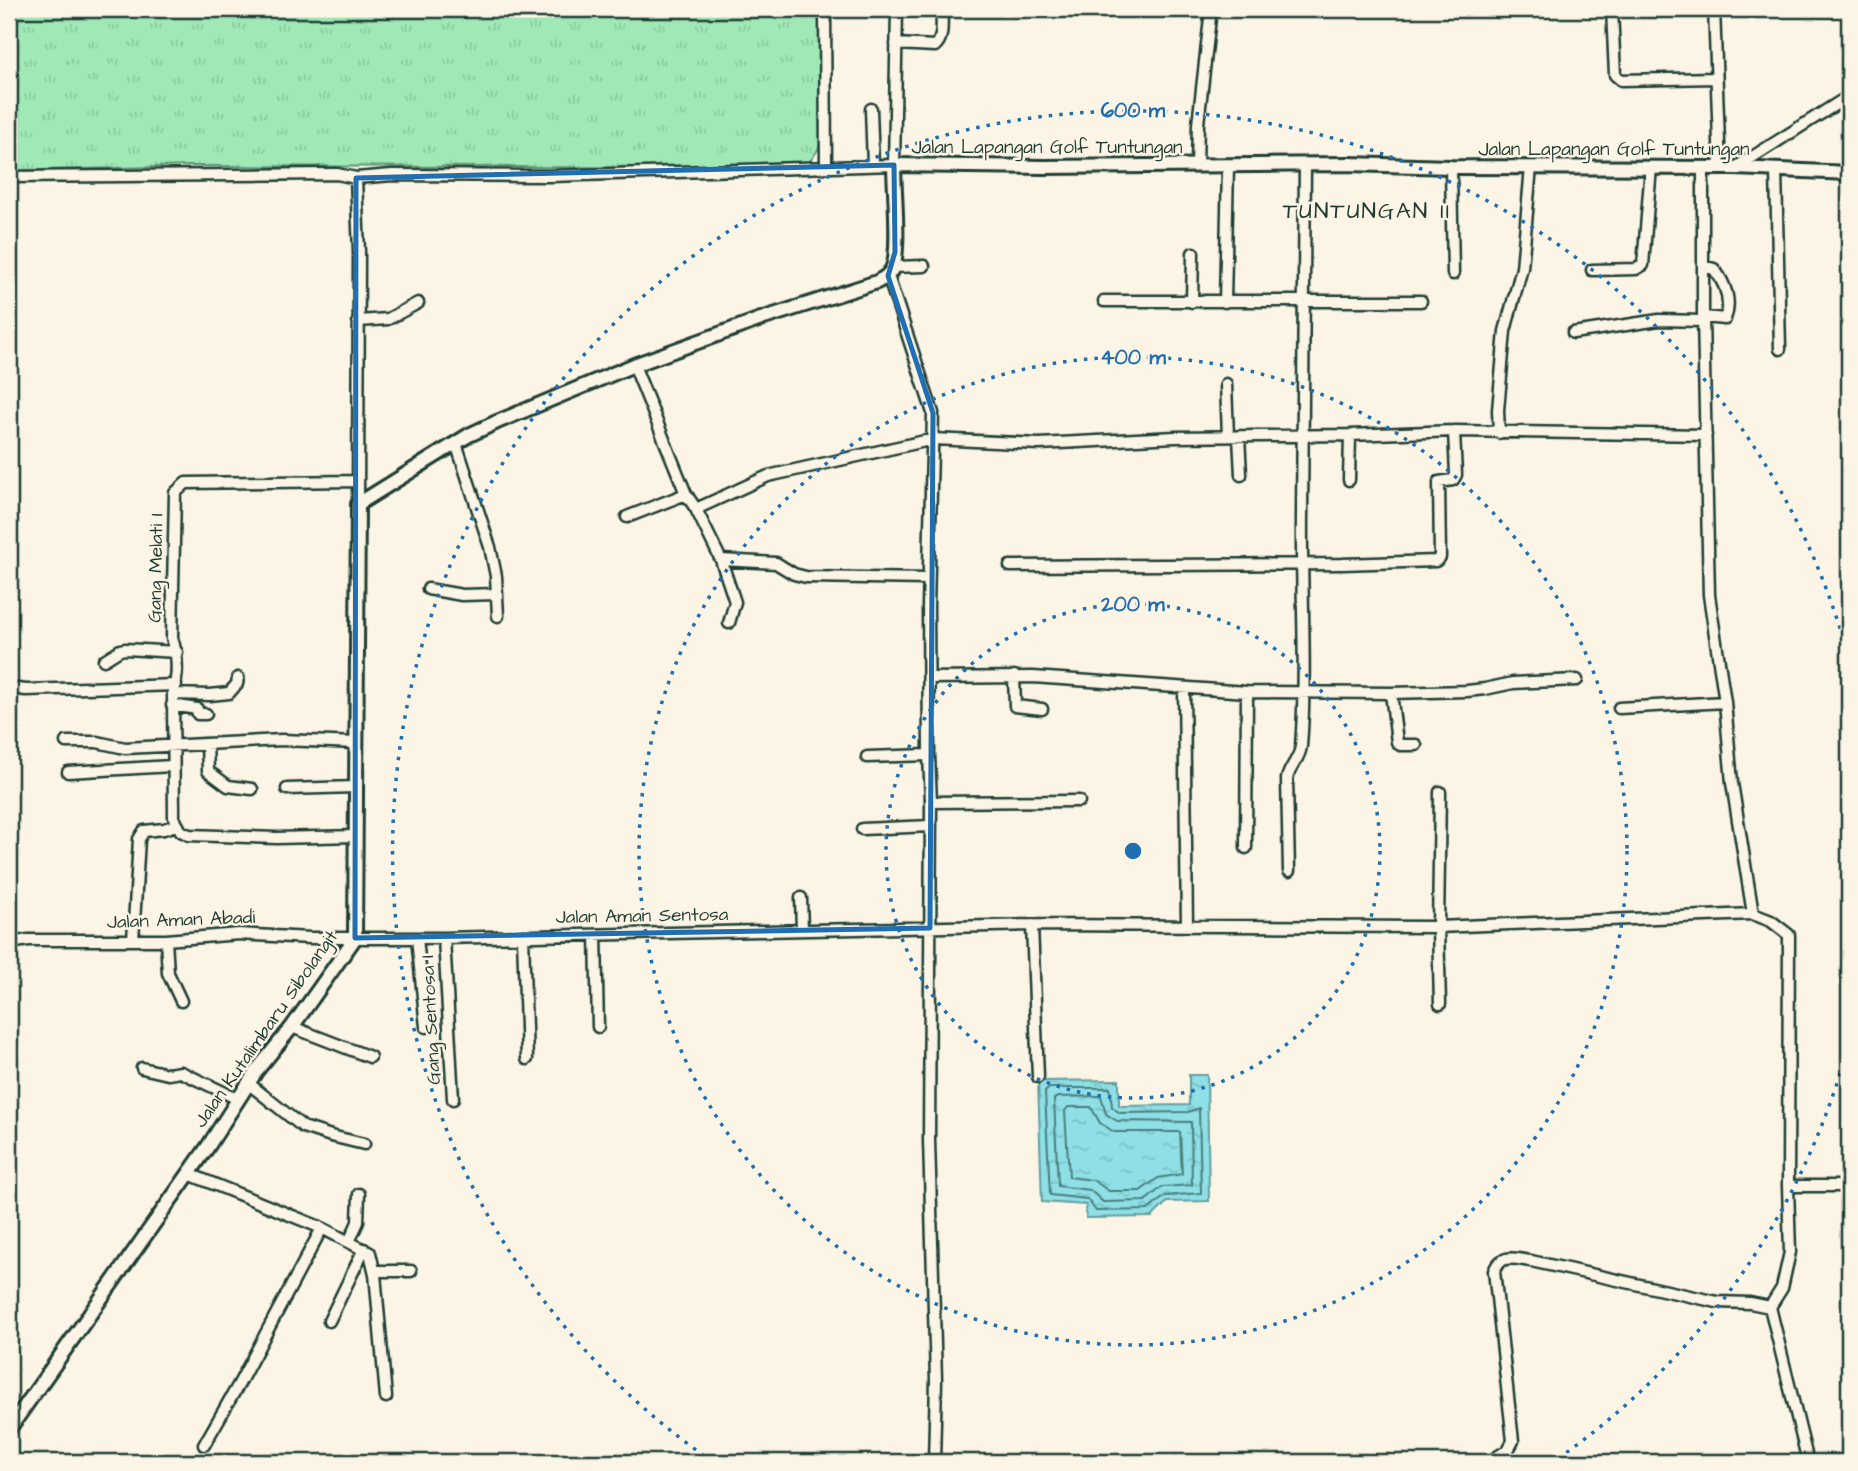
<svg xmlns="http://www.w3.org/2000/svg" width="1858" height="1471" font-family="'Architects Daughter',sans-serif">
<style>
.grass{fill:url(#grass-tufts);stroke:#609376;stroke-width:2}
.water{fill:url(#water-ripples);stroke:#629e9f;stroke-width:2}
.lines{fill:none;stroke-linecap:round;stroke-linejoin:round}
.shore{stroke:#4b7e7b;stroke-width:2}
.minor-casing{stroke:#1f3d34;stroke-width:15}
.tertiary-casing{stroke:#1f3d34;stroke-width:18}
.minor{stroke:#fcf5e5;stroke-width:10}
.tertiary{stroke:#fcf5e5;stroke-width:12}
.marked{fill:none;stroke:#1f6fb2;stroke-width:5;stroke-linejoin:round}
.ring{fill:none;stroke:#1f6fb2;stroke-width:3.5;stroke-dasharray:3.5 7}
.labels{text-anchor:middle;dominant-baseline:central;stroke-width:5;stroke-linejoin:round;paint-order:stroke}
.street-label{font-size:19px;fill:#1f3d34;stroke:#fcf5e5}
.quarter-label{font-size:23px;letter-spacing:2px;fill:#1f3d34;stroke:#fcf5e5}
.centre{fill:#1f6fb2;stroke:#fcf5e5;stroke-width:3.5}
.ring-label{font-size:21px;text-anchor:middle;font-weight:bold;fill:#1f6fb2;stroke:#fcf5e5;stroke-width:5;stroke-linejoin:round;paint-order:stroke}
</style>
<defs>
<pattern id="grass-tufts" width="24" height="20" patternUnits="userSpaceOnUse" patternTransform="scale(1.75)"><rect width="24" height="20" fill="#a0e9b7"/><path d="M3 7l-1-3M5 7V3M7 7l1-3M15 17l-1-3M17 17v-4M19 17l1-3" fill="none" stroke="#89c99e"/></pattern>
<pattern id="water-ripples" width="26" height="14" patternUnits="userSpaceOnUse" patternTransform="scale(1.75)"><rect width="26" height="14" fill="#8edfe6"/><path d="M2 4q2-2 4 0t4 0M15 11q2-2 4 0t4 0" fill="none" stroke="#7ac0c6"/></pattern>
</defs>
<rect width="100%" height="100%" fill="#fcf5e5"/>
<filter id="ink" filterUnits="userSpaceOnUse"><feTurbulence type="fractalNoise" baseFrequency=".0143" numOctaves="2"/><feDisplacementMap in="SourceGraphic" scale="14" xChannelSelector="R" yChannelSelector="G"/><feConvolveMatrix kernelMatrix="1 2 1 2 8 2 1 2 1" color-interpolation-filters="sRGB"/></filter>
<g filter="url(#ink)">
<path class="grass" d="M9 9H822L825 132C820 146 815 159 802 168L191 166 9 171Z"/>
<path class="water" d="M1189 1075H1207L1209 1201 1167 1202 1152 1217 1086 1218V1205L1042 1202 1038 1081 1119 1080V1106L1189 1105Z"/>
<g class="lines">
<path class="shore" d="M1049 1088H1110L1112 1107 1120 1113 1188 1112 1199 1108 1201 1193 1165 1196 1148 1210 1096 1211 1087 1199 1050 1195 1045 1092Z
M1101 1096 1106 1114 1117 1121 1191 1122 1192 1185 1162 1187 1145 1201 1103 1202 1090 1190 1058 1186 1054 1099 1058 1097Z
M1068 1107H1091L1100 1123 1114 1132H1180L1182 1174 1158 1178 1140 1191H1109L1093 1180 1069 1177 1065 1111Z"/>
<defs>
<path id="minor" d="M825 9 826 166
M1612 9 1615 75 1621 80 1715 78
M1714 9 1720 169
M896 44 935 46C944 38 941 25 942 15
M871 109 873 165
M1197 166 1198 124 1211 9
M1451 167 1453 274
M1703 168V317L1709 595 1725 702 1732 783 1753 914
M1735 168 1849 96
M1776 170 1780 349
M9 177 337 174 356 178 359 252 358 504
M356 178 392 175 550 176 894 165 897 9
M893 267 924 266
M1592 270 1636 269 1643 265 1651 167
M888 276 933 413 928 606 929 755 931 802 929 1140 936 1380 934 1462
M1104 301H1421
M1192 302 1193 253
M1225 302 1228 166
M1703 317 1725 319C1732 301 1725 283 1714 269L1703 266
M358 321 388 319 418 303
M1573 333 1659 320 1703 321
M634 365 686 494 696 509 721 560 776 563 794 574 806 577 928 579
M1226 384 1228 436
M1499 433 1498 410 1505 331 1522 268 1531 167
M1239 436 1241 475
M456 443 490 547 496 576 498 616
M1349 480 1350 435
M696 509 768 476 934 439 1039 444 1175 437 1350 435 1454 431 1706 435
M627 517 686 494
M721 560 735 602 729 623
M1010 566 1342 564 1436 561 1440 557 1439 482 1453 480 1456 475 1454 431
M428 589 462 595 497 594
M104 660 120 650 125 649 177 652
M1014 676 1015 706 1042 709
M929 678 1033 677 1247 692 1391 693 1467 691 1485 689 1513 683 1577 680
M9 688 26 690 176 685
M1184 689 1187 925
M1391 693 1397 742 1400 745H1416
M173 694 210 695 229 693 237 684 238 678
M172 705 197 709 198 714H206
M1619 708 1725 702
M66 742H97L125 748 282 740 357 743
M207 744 208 771 228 786 252 789
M867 757 929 755
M68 772 172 766
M287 789 356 787
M931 802 1079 801
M862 829 931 826
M356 836 277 838 189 835 181 831 174 818 173 694C178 676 178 656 172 638L175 493 186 483 358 481
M1246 848 1247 692
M1289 871 1287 779C1289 767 1300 759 1301 746 1307 670 1301 592 1302 516 1302 399 1305 282 1305 164
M801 898 802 930
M1032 925 1038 1077
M596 935 598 1027
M523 936 527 1059
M417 938 426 1027
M444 938 453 1099
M133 940 139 839 144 831 164 829 176 825
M166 940 168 973 181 1001
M9 943 29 940H166L239 934 310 938H444L1032 925 1438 927 1753 914 1771 921 1789 935 1788 1186 1790 1252 1782 1288 1770 1307 1750 1303 1717 1302 1531 1261C1515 1259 1501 1253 1494 1271L1513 1441 1508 1450 1489 1462
M1440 1004 1438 927 1440 792
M292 1027 370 1057
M142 1068 168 1074 181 1072 238 1099
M248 1083 303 1127 331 1136 364 1144
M189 1174 322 1228 370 1253 375 1274 386 1397
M1788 1186H1849
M349 1242 358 1222 359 1194
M375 1271H411
M1770 1307 1808 1462
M329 1321 364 1249
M204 1445 240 1382 322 1228"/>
<path id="tertiary" d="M9 1429 207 1148 257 1070 292 1027 355 938 358 504 469 435 497 422 634 365 761 319 877 282C884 278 890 275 893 267 900 249 894 188 894 165L1044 167 1349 164 1451 167 1735 168 1849 173"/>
</defs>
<use href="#minor" class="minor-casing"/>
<use href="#tertiary" class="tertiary-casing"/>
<use href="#minor" class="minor"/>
<use href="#tertiary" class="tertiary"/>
</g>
</g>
<path class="marked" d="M894 165 895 252 888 276 933 413 930 928 355 938 356 178Z"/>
<g class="ring">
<circle cx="1133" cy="851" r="247"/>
<circle cx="1133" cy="851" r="494"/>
<path d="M1849 1043A741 741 0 0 1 1553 1462M713 1462A741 741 0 1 1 1849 659"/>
</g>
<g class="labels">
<g class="street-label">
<text x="1047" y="147">Jalan Lapangan Golf Tuntungan</text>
<text x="1614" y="149">Jalan Lapangan Golf Tuntungan</text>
<text transform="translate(156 568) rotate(-89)">Gang Melati I</text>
<text transform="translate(642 916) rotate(-1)">Jalan Aman Sentosa</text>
<text transform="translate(181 920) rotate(-2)">Jalan Aman Abadi</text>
<text transform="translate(431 1020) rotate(-93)">Gang Sentosa I</text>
<text transform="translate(266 1029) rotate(-55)">Jalan Kutalimbaru Sibolangit</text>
</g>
<g class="quarter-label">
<text x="1367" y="211">TUNTUNGAN II</text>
</g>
</g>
<circle cx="1133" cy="851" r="10" class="centre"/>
<g class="ring-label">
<text x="1133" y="117">600 m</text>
<text x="1133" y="364">400 m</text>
<text x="1133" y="611">200 m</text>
</g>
<rect width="1858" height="1471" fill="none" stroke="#fcf5e5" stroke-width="35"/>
<rect x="18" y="18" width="1823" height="1436" fill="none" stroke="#1f3d34" stroke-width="2.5" filter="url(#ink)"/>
</svg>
